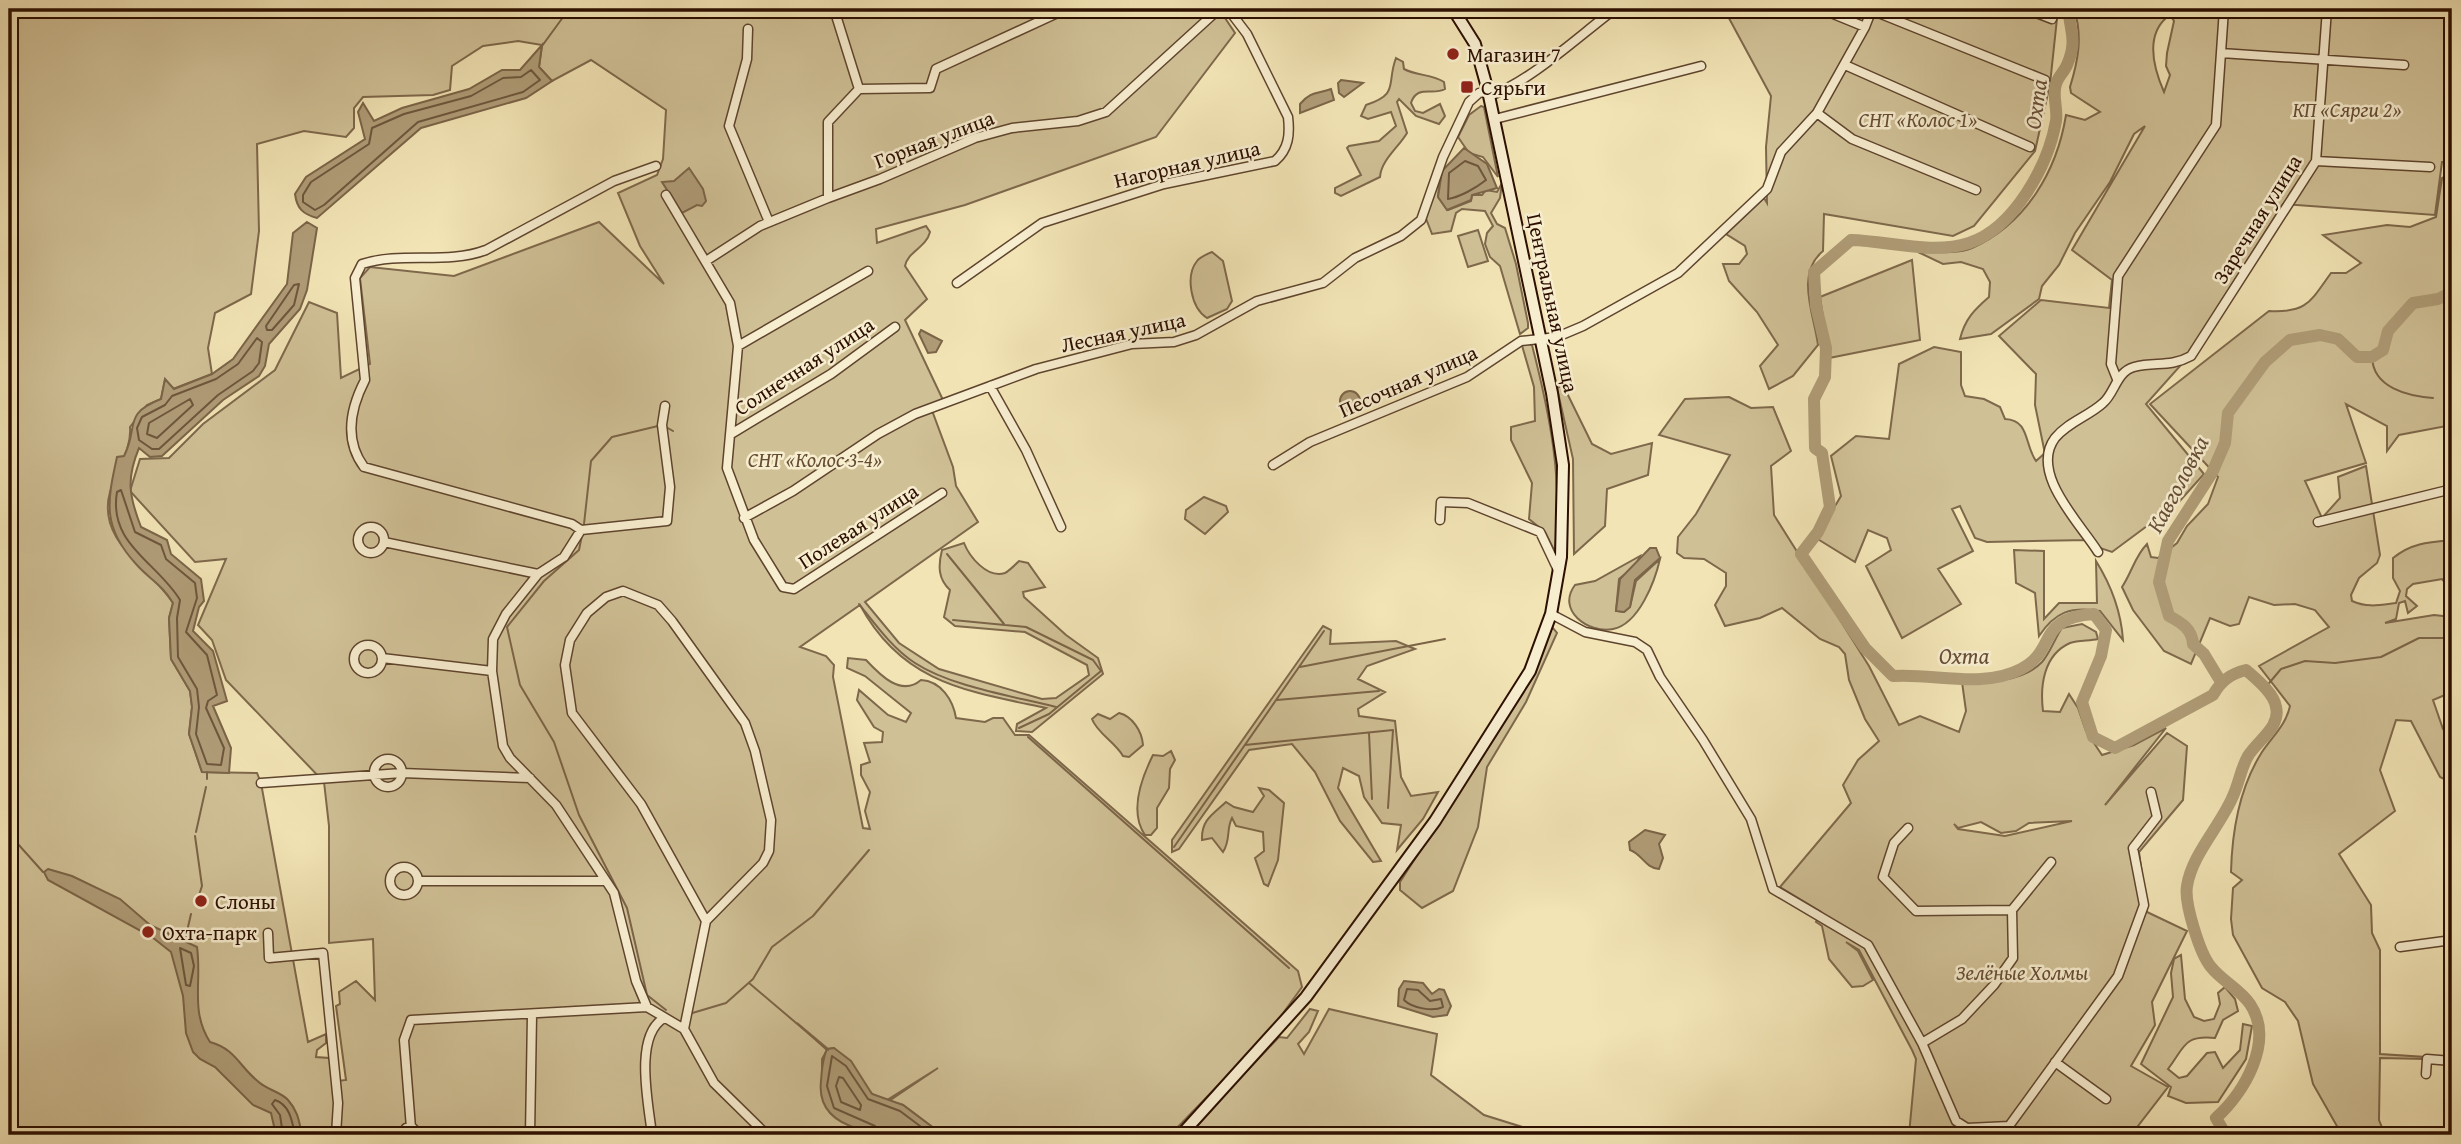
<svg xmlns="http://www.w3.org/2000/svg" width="2461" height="1144" font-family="'Gentium Book Plus',serif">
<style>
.green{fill:#d0c096;stroke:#7e684b;stroke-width:2;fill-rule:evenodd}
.water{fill:#af9c77;stroke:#7b6447;stroke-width:2}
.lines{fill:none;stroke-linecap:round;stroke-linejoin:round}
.shore{stroke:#6e563c;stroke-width:2}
.stream{stroke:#7b6447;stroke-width:2}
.river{stroke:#af9c77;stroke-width:12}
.street-casing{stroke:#5e442d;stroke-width:11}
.secondary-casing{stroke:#2c0f00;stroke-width:14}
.street{stroke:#f7edcf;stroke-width:8}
.secondary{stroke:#f7edcf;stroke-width:10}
.poi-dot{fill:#8f2418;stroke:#f7edcf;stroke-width:2.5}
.labels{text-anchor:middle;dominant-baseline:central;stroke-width:5;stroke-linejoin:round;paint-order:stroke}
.poi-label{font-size:21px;fill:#2c0f00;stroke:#f7edcf;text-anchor:start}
.park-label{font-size:21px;font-style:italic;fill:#654d34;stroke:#f7edcf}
.street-label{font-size:21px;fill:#2c0f00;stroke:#f7edcf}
.water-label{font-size:23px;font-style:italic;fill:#674e36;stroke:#f7edcf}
</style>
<rect width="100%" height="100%" fill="#f2e4b5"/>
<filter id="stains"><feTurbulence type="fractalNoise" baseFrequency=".00286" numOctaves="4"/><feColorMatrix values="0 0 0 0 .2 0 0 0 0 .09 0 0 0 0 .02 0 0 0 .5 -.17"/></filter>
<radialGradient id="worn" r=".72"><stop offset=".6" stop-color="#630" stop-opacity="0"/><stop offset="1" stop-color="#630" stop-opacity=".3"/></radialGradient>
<path class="green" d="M9 9H1219L1235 33 1156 137 965 205 876 229 877 243 926 226 930 232C926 248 908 251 905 266L927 299 905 320 943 400 930 405 953 467 956 486 978 522 865 602 899 643 939 669 1042 699 1056 698 1089 675 1087 665 1025 632 955 626 944 617 950 590C938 579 938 566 942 550L964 543C969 556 987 579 1005 573 1009 571 1015 565 1019 561L1028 563 1045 587 1023 592 1024 597 1066 635 1098 658 1103 674 1032 732 1016 731 1017 724 1046 708C966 691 902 683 860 605L800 647 826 656 834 665 833 677 863 828 870 829 865 811 870 792 861 775V765L870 762 864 743 882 742 883 732 874 727 857 700 859 690 888 715 906 722 911 713 865 676 847 668 848 658 866 660C880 675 901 697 921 680 941 681 953 700 956 718L985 722 993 718H1003L1015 735H1029L1298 971 1302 987 1268 1034 1170 1135H943L903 1105 889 1101 938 1068 887 1100 872 1094 834 1048 828 1049 797 1023 827 1050 822 1059V1071L855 1127 878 1135H9ZM518 41 542 45 539 67 552 81 591 60 666 110 663 159 657 175 618 193 640 246 664 284 599 222 454 276 370 267 360 278 370 364 341 378 337 313 309 302 275 370 203 424 169 458 140 459 130 491 195 562 226 559 198 625 212 640 226 680 324 782 329 826V943L373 939 375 1000 356 981 339 992 340 1004 336 1006 346 1080 338 1081 329 1058 316 1057 317 1050 326 1043V1034L308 1042 261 783 257 773 202 772 189 734 192 707 190 691 171 659 169 618 173 603C151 568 96 542 110 492 116 470 132 450 130 427L147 405 161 399 165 380 173 389 212 374 208 348 215 313 251 294 259 231 257 144 304 131 346 137 354 128V108L363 97 433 95 450 90 452 66 483 46Z
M1724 9H2058L2050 84 2035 151 1974 226 1953 236 1824 214 1823 251C1795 274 1814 314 1818 345L1793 376 1769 389 1760 366 1778 345 1757 312 1729 281 1723 264H1739L1747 254 1745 246 1726 234 1764 198 1767 203 1766 147 1771 96Z
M2074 9H2165L2166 18C2145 37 2154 69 2164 92L2170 75 2166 66 2167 53 2174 21 2170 15 2171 9H2452V162H2442L2435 215 2283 204 2181 365 2146 404 2204 474 2178 503 2112 552 2091 545 2052 488 2035 405 2036 374 1999 336 2041 300 2109 308 2112 280 2072 250 2145 126 2134 134 2110 182 2075 233 2059 265 2042 286 2039 299 1991 334 1960 339C1965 319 1974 310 1989 297L1990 282 1983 269 1961 262 1943 264 1918 252C1934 252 1958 254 1972 248 2026 224 2057 171 2066 115L2085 120 2100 112 2071 93 2070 87C2078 61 2083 36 2074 9Z
M1396 58 1403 62 1404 69C1417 76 1432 74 1444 82L1445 89C1433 96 1417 84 1411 103L1415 111 1423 113 1440 104 1445 116 1439 124 1416 116 1399 99 1397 102 1407 133C1399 147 1381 160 1380 177L1341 196 1335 193V188L1361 175 1347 148 1349 146 1379 141 1396 126 1391 112 1368 119 1361 116 1366 105C1400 94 1386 84 1396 58Z
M1481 106 1484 107 1498 177 1483 157 1469 153 1458 137 1469 115Z
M2452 172V425L2399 435 2387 451V426L2346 404 2366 463 2305 481 2322 518 2340 498 2338 477 2366 466 2380 555 2377 563 2359 578 2351 595 2352 601C2367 608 2380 605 2396 603L2400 591 2393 578V558C2411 543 2429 542 2452 540V591L2442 579 2413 584 2407 589 2406 596 2417 606 2408 613 2405 601 2399 603 2396 619 2385 623 2434 615 2452 617V692L2433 700 2443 729 2452 726V783L2440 777 2411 721 2396 720 2380 770 2395 811 2339 854 2371 905 2372 933 2380 950V1054L2426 1057V1059L2380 1058 2379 1120 2385 1135H2342L2313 1084 2298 1021 2285 1002 2262 988 2233 935 2231 919 2233 888 2242 880 2231 872C2232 832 2239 788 2262 752 2272 737 2286 725 2290 706L2259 666 2329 627 2315 610 2295 604 2274 605 2249 597 2239 624 2230 626 2210 618 2191 664 2164 651 2133 610 2122 587C2132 572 2135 556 2147 544L2151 557 2158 558 2177 543 2187 526 2208 504 2218 477 2150 404 2269 311C2307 313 2310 302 2331 273H2346L2361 263 2323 235 2387 225 2410 227 2436 217 2442 178Z
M1440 175 1438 197 1448 210 1471 201 1472 195H1482L1486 190 1497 192 1502 183 1500 198 1491 213 1497 224 1505 228 1516 264 1528 323V328L1520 334 1500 266 1490 257 1485 244 1487 233 1493 226 1485 211 1462 209 1456 213 1451 231 1432 234 1425 216Z
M1478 230 1488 261 1468 267 1458 236Z
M1212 252 1223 261 1232 301 1227 309 1207 318C1191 308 1185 276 1197 261 1200 257 1207 254 1212 252Z
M1912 260 1920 340 1829 358 1820 297Z
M1521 342 1532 345C1550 415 1563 479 1555 552L1545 532 1529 519 1532 483 1511 440V427L1535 421 1534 387Z
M1934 347 1961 352V385L1965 396 1984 399 2000 407 2005 419C2030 420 2024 444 2036 461L2045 453C2045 488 2067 511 2086 540L1987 542 1975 538 1960 506 1952 509 1973 551 1938 569 1961 604 1902 638 1866 566 1891 550 1887 538 1868 530 1855 562 1816 538 1841 496 1831 456 1856 436 1889 439 1899 364Z
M1563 385 1592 444 1611 454 1652 443 1648 475 1607 489 1605 526 1574 554 1573 459 1557 388Z
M1729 397 1751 408 1773 407 1791 451 1771 466 1774 515 1869 666 1899 725 1920 716 1959 732 1966 711 1962 682C1989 682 2023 682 2042 662 2050 653 2055 638 2062 628L2082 624 2096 632 2098 639C2090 641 2078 640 2070 643 2043 655 2040 687 2043 711L2060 712 2069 694 2078 708 2086 731 2102 755 2134 745 2166 728 2105 805 2167 733 2187 746 2183 800 2139 852 2147 912 2187 931 2152 1002 2155 1025 2131 1066 2168 1087 2131 1135H1909L1916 1059 1912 1050 1859 950 1846 942 1858 951 1873 980 1863 986 1852 987 1829 959 1822 926 1816 922 1821 912 1780 887 1851 803 1843 785 1858 760 1879 741 1865 719 1849 680 1845 654 1839 647 1820 639 1782 608 1760 618 1725 626 1715 605 1726 586V573L1704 559 1684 558 1677 553 1678 537 1696 514 1730 455 1659 435 1685 399ZM2072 821 2005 836 1958 829 1954 824 1958 828 1981 822 2001 833 2016 831 2029 823Z
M1204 497 1226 506 1228 512 1205 534 1185 519 1186 510Z
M2014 550 2044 551V619L2059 603H2097L2096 561C2111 585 2121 611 2123 640L2100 611C2071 606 2055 612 2039 636L2035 593 2016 583Z
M1640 556 1636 565 1619 579 1616 611 1624 612 1630 607 1636 581 1660 559C1655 581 1639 624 1613 629 1588 634 1556 610 1575 585L1595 581Z
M1323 626 1331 630 1330 644 1396 641 1415 649 1367 666 1358 679 1385 692 1358 709 1359 716 1395 721 1401 777 1411 796 1438 792 1423 819 1397 850 1401 825 1382 823 1364 797 1359 776 1343 768 1338 788 1381 861 1373 862 1340 821 1315 772 1292 744 1249 750 1179 849 1172 852V840Z
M1553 628 1557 633 1526 702 1487 767 1478 827 1453 891 1422 908 1400 890V882L1491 741 1548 632Z
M1119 713C1132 716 1142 731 1143 745L1129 757 1123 756C1115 742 1097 733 1092 719L1098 714 1110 719Z
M1171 751 1175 760 1170 769 1169 788 1157 808V828L1151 835H1145C1129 812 1142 777 1153 755L1163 756Z
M1259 788 1269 790 1284 803 1278 860 1268 886 1264 884 1255 858 1264 851 1263 832 1236 826 1232 818C1226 829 1231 840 1223 852L1212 838 1202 840C1201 820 1213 814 1226 802L1234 807 1253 812 1264 796Z
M2181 955 2185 999 2194 1017 2204 1021 2214 1019 2220 1004 2218 993 2225 987 2235 999 2238 1011 2223 1020 2215 1038C2183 1035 2185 1047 2168 1069L2179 1078 2187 1076 2207 1053 2215 1052 2223 1068 2240 1050 2243 1024 2252 1026 2246 1059 2218 1102 2186 1103 2168 1096 2171 1087 2141 1064 2173 997 2171 973 2174 959Z
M1310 1009 1318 1011 1309 1032 1298 1044 1304 1054 1329 1009 1437 1034 1431 1075 1484 1115 1548 1135H1186L1279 1037 1287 1038Z"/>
<path class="water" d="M542 45 539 67 552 81 526 98 421 128 317 218C303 214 297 209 295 194L306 177 365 139 358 112 363 103 374 121 402 108 469 89 502 70H520Z
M1341 80 1363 83 1344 97 1339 93 1338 83Z
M1331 89 1334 100 1300 113V104C1311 91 1317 94 1331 89Z
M1464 148 1487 164 1497 188 1472 195 1471 200 1447 210 1438 197 1442 171Z
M689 168 703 189 706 201 702 206 697 205 682 213 662 182 674 181Z
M307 222 317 228 307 290 300 309 269 344 265 366 259 376 223 400 162 456 150 457 139 448C126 479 129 496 141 527L167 540 171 554 201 579 204 601 199 607 193 631 213 651 227 701 213 706 231 748 229 773 202 772 189 734 192 707 190 691 171 659 169 618 173 603C161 583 150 580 136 564 102 527 107 502 117 457L124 456C139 427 122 414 161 399L165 379 174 389 212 374 233 359 287 284 293 233Z
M921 330 942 341 936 352 928 353 919 334Z
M1340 401a10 10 0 1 1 20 0a10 10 0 1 1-20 0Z
M1650 548H1656L1660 558 1635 580 1630 607 1624 612 1616 611 1620 579Z
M1645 830 1665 835 1659 844 1663 858 1659 869C1645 868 1642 854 1630 850L1629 842Z
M48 869 72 876 120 899 150 925 197 947C202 982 190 1011 210 1042 236 1049 240 1068 260 1083 268 1090 281 1092 288 1100 298 1111 299 1121 302 1135H276L271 1113 253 1105 215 1067 200 1059 193 1052 186 1033 183 996 171 952 152 937 48 880 44 872Z
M1404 981 1423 983 1432 994 1439 989 1444 990 1451 1006 1447 1015 1433 1017 1398 1006 1399 989Z
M834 1048 851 1061 872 1094 903 1105 943 1135C905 1135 814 1141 821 1081 822 1069 822 1060 827 1049Z"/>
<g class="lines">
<path class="shore" d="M531 70 540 80 523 92 418 122 324 205 315 210 303 202V195L311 182 369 144 372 128 404 114 471 96 503 78 521 77Z
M1465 161 1478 166 1486 180C1476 188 1460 197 1448 199L1449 173Z
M299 284 294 305 272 330H267L266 326 294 285Z
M257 338 262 342 259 363 253 371 218 395 159 449H152L139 440 137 428 142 417 165 405 172 396 216 379 238 364Z
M190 399 193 405 157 438 147 434 149 423Z
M121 490 135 532 161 545 166 559 195 583 197 598 186 632 207 655 217 695 208 701 206 708 224 748 221 765 207 764 196 734 199 707 197 689 178 657 177 618 180 600C157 562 108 544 117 492Z
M180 948 191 953 194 966 190 986 186 985Z
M1407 989 1418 990 1430 1001 1441 999 1443 1007C1433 1012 1412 1008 1404 1000Z
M839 1077 843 1078 861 1105 860 1110 841 1102 836 1086Z
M283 1135 280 1115 272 1104 275 1100C290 1105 292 1121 295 1135
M879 1135 875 1126 834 1108 827 1086 832 1056 846 1066 868 1099 900 1111 932 1135"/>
<path class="stream" d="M542 46 569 9
M2372 357C2373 388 2408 396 2433 398
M666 427 673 431
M584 524 591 461 612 437 658 426
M582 535 579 550 544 581 507 627 520 685 554 742 579 815 627 908 647 995 666 1010
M947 554 1004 624
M859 604C875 624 893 649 915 663 952 687 1013 696 1056 707
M953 620 1026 627 1093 660 1101 671 1049 714 1019 728
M1300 667 1445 639
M2265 688 2281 669 2305 661 2335 663 2381 657 2419 638H2452
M1277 700 1379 691
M1369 733 1372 799
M1028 737 1289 968
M1245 745 1393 730 1388 808
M207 772V779
M196 832 206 787
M9 834 43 872
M195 836 202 886 197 901
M1174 847 1324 631
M185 940 191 914
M749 983 828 1050
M689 1014 726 1003 753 979 772 947 813 916 869 850"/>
<path class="river" d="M2068 9C2071 33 2077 42 2067 65 2064 72 2058 77 2056 84 2052 95 2058 110 2056 121 2048 166 2014 228 1969 243 1932 255 1889 241 1851 240L1814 272 1816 306 1826 348 1825 377 1814 399 1815 448 1822 453 1830 507 1818 532 1801 554 1865 648 1893 676C1934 673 1983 689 2021 669 2058 650 2035 618 2094 614L2106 630 2101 656 2082 702 2093 737 2115 748 2213 695C2221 681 2230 674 2246 670 2256 679 2274 693 2276 707 2281 727 2258 740 2248 756 2241 768 2239 783 2233 796 2221 825 2192 854 2187 886 2184 903 2200 954 2211 967 2222 981 2240 989 2250 1004 2275 1041 2244 1093 2216 1118L2226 1135
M2221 682 2204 654 2193 644C2192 629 2182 623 2169 616L2159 582 2168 541 2212 473 2225 443 2228 413 2265 362 2290 340 2320 335 2338 339 2357 357H2372L2383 350 2388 331 2413 303 2438 299 2452 292
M2256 1135H2262"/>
<defs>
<path id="street" d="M834 9 859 89 930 88 936 69 1066 9
M1821 9 1865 27
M2026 9 2052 19
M1871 10 2045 80
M748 29 747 59 729 126 769 222
M2221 53 2404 65
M1845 65 2030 147
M859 89 828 122V198L880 179 975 138 1012 128 1078 121 1106 112 1219 9
M1489 96C1529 83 1581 34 1615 9
M1817 113 1852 139 1976 190
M1495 119 1701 66
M2316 161 2430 167
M666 195 730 303 738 346 727 468 754 540 783 587 794 589 942 493
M706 261 760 226 828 198
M957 283 1042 223 1164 184 1275 161C1289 149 1290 134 1288 117L1247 34 1228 9
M738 346 868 271
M2117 379 2111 364 2118 276 2216 125 2224 9
M990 386 1026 450 1061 527
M665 406 662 425 670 487 667 521 581 530 564 557 538 574 506 614 493 639 492 671 503 746 510 758 556 805 614 893 636 981 647 1007 684 1029
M731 434 831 374 895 327
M1273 465 1310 442 1467 377 1521 341 1557 337 1583 326 1678 273 1767 189 1781 152 1817 113 1865 27 1872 9
M744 518 793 491 878 434 915 414 1036 369 1132 344 1174 342 1196 335 1257 301 1323 283 1355 258 1401 236 1421 220 1443 157 1469 102 1479 93 1488 91
M1440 520 1441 502 1468 503 1540 532 1558 570
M2318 522 2452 489
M358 540a13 13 0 1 1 26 0a13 13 0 1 1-26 0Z
M581 530 572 524 364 467C344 440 350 409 365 380L355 278 362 264C403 251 446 265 486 250L614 181 656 166
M384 542 538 574
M2098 552C2080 523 2029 473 2055 438 2068 422 2089 416 2103 403 2115 393 2116 372 2134 367 2156 361 2169 368 2191 356L2316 161 2327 9
M1551 614 1585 632 1635 642 1647 650 1660 677 1703 740 1751 819 1773 889 1868 945 1922 1043 1956 1121 1967 1128 2009 1126 2118 976 2144 905 2133 848 2157 817 2151 792
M354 659a14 14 0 1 1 28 0a14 14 0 1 1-28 0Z
M382 658 492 671
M374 773a14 14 0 1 1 28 0a14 14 0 1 1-28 0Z
M261 783 402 773 530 778
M1908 828 1894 843 1883 877 1916 911 2012 910
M390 881a14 14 0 1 1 28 0a14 14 0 1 1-28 0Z
M418 881H604
M706 921 763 863 769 851 771 820 755 751 745 723 672 621 658 605 623 591 606 597 587 613 570 640 565 665 572 713 641 804 706 921 684 1029 714 1083 767 1135
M268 933 269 958 323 953 338 1103 336 1135
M2400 947 2452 940
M1922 1043 1962 1019 1994 985 2013 958 2012 910 2051 862
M2055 1062 2106 1099
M2426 1074 2427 1059 2452 1061
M411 1128 404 1040 411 1020 647 1007
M401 1135 406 1128H413L419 1135
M530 1135 532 1015
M652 1135C649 1106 633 1036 664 1018"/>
<path id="secondary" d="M1181 1135 1306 997 1435 821 1530 671 1551 614 1561 557 1563 465 1552 393 1488 91 1475 44 1453 9"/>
</defs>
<use href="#street" class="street-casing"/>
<use href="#secondary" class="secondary-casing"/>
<use href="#street" class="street"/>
<use href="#secondary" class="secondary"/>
</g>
<g class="poi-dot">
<circle cx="1453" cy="54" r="7"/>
<rect x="1460" y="80" width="14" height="14" rx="3.5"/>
<circle cx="201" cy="901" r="7"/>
<circle cx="148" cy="932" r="7"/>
</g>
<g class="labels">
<g class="poi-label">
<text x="1467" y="54">Магазин 7</text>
<text x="1481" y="87">Сярьги</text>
<text x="215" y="901">Слоны</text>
<text x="162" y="932">Охта-парк</text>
</g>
<g class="park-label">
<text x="2347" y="109">КП «Сярги 2»</text>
<text x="1918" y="119">СНТ «Колос 1»</text>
<text x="815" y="459">СНТ «Колос 3-4»</text>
<text x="2022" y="972">Зелёные Холмы</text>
</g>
<g class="street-label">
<text transform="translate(934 139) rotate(-21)">Горная улица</text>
<text transform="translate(1187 164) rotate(-13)">Нагорная улица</text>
<text transform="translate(2257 219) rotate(-58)">Заречная улица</text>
<text transform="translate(1553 303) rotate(78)">Центральная улица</text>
<text transform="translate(1123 332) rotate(-12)">Лесная улица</text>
<text transform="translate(804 366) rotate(-33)">Солнечная улица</text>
<text transform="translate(1408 381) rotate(-24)">Песочная улица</text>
<text transform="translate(858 526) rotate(-33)">Полевая улица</text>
</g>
<g class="water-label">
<text transform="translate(2035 104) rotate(-82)">Охта</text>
<text transform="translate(2177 484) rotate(-62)">Кавголовка</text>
<text x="1964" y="655">Охта</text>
</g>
</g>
<rect width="2461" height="1144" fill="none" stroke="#f2e4b5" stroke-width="35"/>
<rect x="10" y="10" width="2440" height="1123" fill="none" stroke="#2c0f00" stroke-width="3.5"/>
<rect x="18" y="18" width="2426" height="1109" fill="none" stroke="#2c0f00" stroke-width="2"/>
<rect width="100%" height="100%" filter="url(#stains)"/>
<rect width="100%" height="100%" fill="url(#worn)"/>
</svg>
